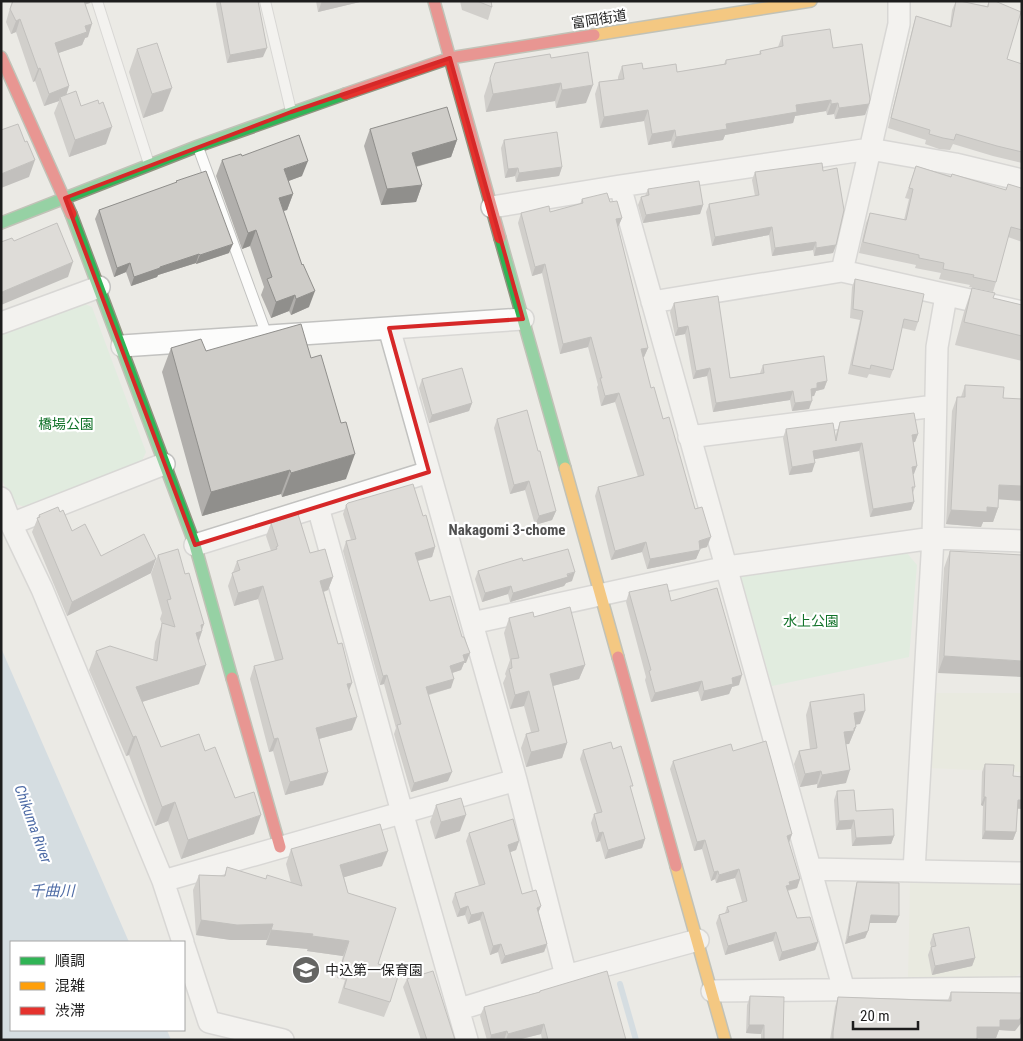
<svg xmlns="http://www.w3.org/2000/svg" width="1023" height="1041" font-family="'Roboto Condensed','Noto Sans JP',sans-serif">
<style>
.farmland{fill:#e7ebd9}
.park{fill:#d4f0d8}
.water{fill:#bbcfdc}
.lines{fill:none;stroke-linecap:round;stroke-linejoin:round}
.stream{stroke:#bbcfdc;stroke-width:6}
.lane-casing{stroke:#c2c2c0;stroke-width:12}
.street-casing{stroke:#c2c2c0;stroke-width:24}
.fast-casing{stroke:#8f937f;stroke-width:14}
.slow-casing{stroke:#8f937f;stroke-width:14}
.jam-casing{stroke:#8f937f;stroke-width:14}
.lane{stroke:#fcfcfb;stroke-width:10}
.street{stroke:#fcfcfb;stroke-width:21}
.fast{stroke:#30b455;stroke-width:11}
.slow{stroke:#ff9f0a;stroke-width:11}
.jam{stroke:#e5322d;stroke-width:11}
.wall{fill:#b1afac}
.shaded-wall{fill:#908f8c}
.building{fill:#ceccc8;stroke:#908f8c}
.marked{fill:none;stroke:#d62828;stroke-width:4;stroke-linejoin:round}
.labels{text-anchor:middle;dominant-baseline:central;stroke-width:4.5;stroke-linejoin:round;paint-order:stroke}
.street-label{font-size:14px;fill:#1d1d1d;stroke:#fff}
.park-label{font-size:14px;fill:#12732a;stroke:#fff}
.poi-label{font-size:14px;fill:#1d1d1d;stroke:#fff;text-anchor:start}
.neighbourhood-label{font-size:15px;font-weight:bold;fill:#505050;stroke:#fff}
.water-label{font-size:15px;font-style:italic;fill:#4f6ca6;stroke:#fff}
</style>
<rect width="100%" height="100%" fill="#ebeae5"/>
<path class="farmland" d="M929 693H1022L1021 772 926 768Z
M910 881 1022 885V971L1011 980 908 977Z"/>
<path class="park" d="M80 302 92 307 146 452 141 463 29 508 12 503 1 477V330Z
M906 552 917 565 909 657 772 686 740 574Z"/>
<path class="water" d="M1 648 129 942H11V1030H167L171 1040H1Z"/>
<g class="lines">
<path class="stream" d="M620 984 636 1040"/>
<defs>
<path id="lane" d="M97 1 149 164
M265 1 291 111
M198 147 267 336"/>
<path id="street" d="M620 186 844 990
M492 207 620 186 870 149 955 164 1022 180
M842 271 899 24V1
M652 302 842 271 1022 312
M1 323 99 287
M389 328 516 780 566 976
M122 346 523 319
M689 437 935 406
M1 498 11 524 42 589 163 881 183 942
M318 507 402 812 467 1040
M11 524 164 464
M195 545 429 472
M472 623 727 567 933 538 1022 541
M811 869 1022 873
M914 871 933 538 937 347 946 296
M163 881 516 780
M184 946 209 1022 283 1040
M712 991 1022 988
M460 1009 566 976 698 940"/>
<path id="fast" d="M71 214 195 545 232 678
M1 223 198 146 345 94
M500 238 565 468"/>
<path id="slow" d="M594 35 811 1
M565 468 618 657
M676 866 725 1040"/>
<path id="jam" d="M434 1 500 238
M1 57 71 214
M345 94 450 58 594 35
M618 657 676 866
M232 678 280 847"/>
</defs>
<use href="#lane" class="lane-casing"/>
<use href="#street" class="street-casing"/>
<use href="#fast" class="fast-casing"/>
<use href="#slow" class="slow-casing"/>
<use href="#jam" class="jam-casing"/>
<use href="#lane" class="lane"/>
<use href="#street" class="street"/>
<use href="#fast" class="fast"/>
<use href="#slow" class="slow"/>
<use href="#jam" class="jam"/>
</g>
<path class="wall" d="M12 1 90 3 86 4 88 37 85 38 82 45 58 53 69 86 66 95 81 106 106 144 69 157 54 113 59 101 44 106 35 81 33 82 16 32 11 34 6 22Z
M217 1H258L263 57 227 63 216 4Z
M316 1H364L318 12Z
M460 1H491L492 7 488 20 462 10Z
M956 1 987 6 989 1 1007 59 1022 64V163L993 156 953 144 950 150 939 149 925 144 926 140 888 128 913 26 916 16 950 26 952 10Z
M782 36 833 48 869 104 865 115 835 119 834 114 827 115 826 111 795 116 793 123 725 135 723 140 672 148 671 141 648 145 644 121 600 128 595 94 599 82 618 80V77L622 66 643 69 677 72 724 64 726 60 759 55 760 51 778 47Z
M137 49 163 111 143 118 129 72Z
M551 58 586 103 556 108 555 101 486 112 484 96 495 63Z
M370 129 457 140 451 157 416 167 422 185 416 202 381 205 364 146Z
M504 140 562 167 559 176 516 182 515 176 505 178 501 148Z
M242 156 302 176 288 181 293 194 287 210 283 211 309 307 291 315 289 311 271 318 261 295 264 287 250 246 242 249 216 176 222 160Z
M916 166 951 176 1006 190 1021 188 1022 185V242L1008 237 996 282 993 292 969 287 970 285 939 279 941 273 915 268 916 265 859 253 866 223 870 213 904 220 909 199 905 198Z
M755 172 836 245 833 253 814 256 813 250 772 256 769 235 712 246 706 212 709 204 755 196 752 180Z
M176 181 229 253 196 264V263L158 275 157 277 131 286 126 272 114 277 95 219 99 210 176 183Z
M648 189 703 205 700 214 643 223 638 205 641 197 645 196Z
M582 199 610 202 622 218 618 227 648 348 644 357H643L651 388 663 419 707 547 700 549 696 559 647 569 642 552 611 560 595 496 598 487 638 477 615 402 601 406 597 387 598 385 588 347 560 354 542 273 532 276 518 223 521 213 550 212 580 204Z
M855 279 918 322 915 331 902 328 893 370 890 378 869 374 867 378 848 374 860 320 850 318 852 287Z
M972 288 993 298 1022 305V361L955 345 964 312Z
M674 303 730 378 760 373 763 365 827 381 824 389 816 391 814 396H812L809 409 792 411 790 400 713 412 707 376 693 379 685 334 675 336 670 312Z
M171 348 206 351 346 479 282 497 281 494 202 516 162 372Z
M422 379 472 403 469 411 429 423 419 388Z
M965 385 998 499V508L993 522H983L981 527 946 524 952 411 957 397H961Z
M497 419 556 511 552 520 535 525 525 490 510 494 494 428Z
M840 422 918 434 915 442H913L917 466 913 474 915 487 913 493 914 502 911 510 870 517 859 451 814 459 812 472 789 475 783 438 786 429 835 437Z
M346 505 423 516 435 547 432 557 418 561 430 601 466 663H464L461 670 452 673 451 688 429 695 448 781 411 792 394 734 396 728 384 684 380 685 343 551 346 541 351 540 343 514Z
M60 512 72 531 101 556 151 573 67 616 32 532 39 515Z
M271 523 310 553 333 577 328 590 324 592 349 690 352 730 319 739 323 785 285 795 273 751 269 752 250 679 254 666 275 661 258 599 234 606 228 586 237 561 271 551 266 536Z
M950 551 1022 555 938 673 944 568Z
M158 555 185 574 204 624 202 629V631L199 641V684L142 702 161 747 205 751 235 798 254 834 181 859 168 821 155 826 129 755 126 756 89 670 96 651 153 660 155 642 162 624 160 619 162 613 151 574Z
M523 561 572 581 566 583 564 586 510 602 508 594 482 602 475 579 478 571Z
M629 592 671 601 739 685 732 687 729 694 701 701 698 691 651 702 645 680 646 677 626 602Z
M534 617 585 665 579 679 553 686 567 743 562 758 526 767 521 748 526 734 531 732 524 706 510 709 503 683 506 676 505 674 510 660 504 633 509 618Z
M810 702 860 724H856V727L849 744H846V783L817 788V784L800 787 794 764 799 751 810 749 806 715Z
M613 749 631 791 645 839 642 848 605 859 600 841 596 842 591 823 594 814H597L580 759 583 750Z
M733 751 792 834 789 843 800 879 797 888 788 891 797 918 818 942 815 950 779 961 773 941 725 955 716 923 719 915 725 913 727 907 742 902 735 878 716 883 715 879 711 881 702 849 694 851 670 769 673 761Z
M985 764 1013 776 1022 777V808L1017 809 1016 832 1013 840 982 839 983 806 981 805 982 772Z
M837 791 856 811 894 836 891 844 852 846 851 829 836 830 834 800Z
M436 805 460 831 435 839 430 822Z
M469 833 519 841 516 850 510 852 522 894 541 906 538 913 547 944 544 952 501 964 498 952 490 955 480 920 468 924 465 915 457 917 452 902 455 893 479 886 466 841Z
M291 849 382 866 344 877 348 893 378 964 390 1002 384 1017 338 1003 345 980 337 978 343 956 307 951 308 949 266 945 267 940H231L196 935 193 890 199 875 224 876 227 867 266 879 291 883 286 864Z
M857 882 896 923H869L868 931 865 938 845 944 855 889Z
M933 934 975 958 972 966 932 975 928 955 931 947 930 943Z
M407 979 455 1040H421L403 987Z
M540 991 626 1040H542L541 1034 517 1040H487L480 1016 484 1007 539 992Z
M951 992 1015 1031 999 1030 996 1038H977V1040H830L835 1007 838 997 948 1000Z
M750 996 783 1040H761V1034L746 1033 747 1005Z"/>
<path class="shaded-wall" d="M80 1H91L90 3 78 7Z
M322 1H364L318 12Z
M20 19 16 32 11 34 16 21Z
M92 24 88 37 85 38 82 45 50 56 55 43 85 26Z
M267 48 263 57 227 63 230 55Z
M40 68 35 81 33 82 38 69Z
M561 83 555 101 486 112 493 94Z
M593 85 586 103 556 108 562 90Z
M69 86 65 99 60 97 59 101 44 106 49 94Z
M172 88 163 111 143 118 152 94Z
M831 100 826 111 795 116 793 123 725 135 723 140 672 148 676 137 796 105Z
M838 103 834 114 827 115 831 104Z
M869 104 865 115 835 119 839 108Z
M648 110 644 121 600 128 604 117Z
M112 127 106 144 69 157 75 140Z
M675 130 671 141 648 145 652 134Z
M457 140 451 157 406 169 412 153Z
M35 160 29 177 1 188V174Z
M308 161 302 176 278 185 284 169Z
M562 167 559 176 516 182 519 173Z
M518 168 515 176 505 178 508 169Z
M422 185 416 202 381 205 387 189Z
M293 194 287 210 273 214 279 198Z
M703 205 700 214 643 223 646 215Z
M622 218 618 227 612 228 616 219Z
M772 227 769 235 712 246 715 237Z
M256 230 250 246 242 249 248 233Z
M816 242 813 250 772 256 775 248Z
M233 244 229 253 196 264 200 255Z
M836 245 833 253 814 256 816 248Z
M199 254 196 263 158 275 157 277 131 286 134 277 160 267Z
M73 262 68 277 1 305 2 292Z
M130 263 126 272 114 277 117 268Z
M545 264 542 273 532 276 535 267Z
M315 291 309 307 291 315 296 299Z
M295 295 289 311 271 318 276 302Z
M688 326 685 334 675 336 678 328Z
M591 337 588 347 560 354 563 344Z
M648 348 644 357 638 359 641 349Z
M710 368 707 376 693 379 696 371Z
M827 381 824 389 816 391 814 396 808 397 811 389 817 383Z
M793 391 790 400 713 412 716 403Z
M619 393 615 402 601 406 605 396Z
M812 401 809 409 792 411 795 403Z
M472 403 469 411 429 423 432 415Z
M918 434 915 442 909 443 912 435Z
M862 443 859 451 810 460 813 451Z
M355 454 346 479 282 497 291 473Z
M815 463 812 472 789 475 792 467Z
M917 466 914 474 909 475 912 467Z
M290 470 281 494 202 516 211 492Z
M529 481 525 490 510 494 514 485Z
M999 485 1022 486V501L994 499Z
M914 502 911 510 870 517 873 509Z
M987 507 998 508 993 522H983L981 527 946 524 951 510Z
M556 511 552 520 535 525 539 516Z
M711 537 707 547 695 550 699 541Z
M646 542 642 552 611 560 615 551Z
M435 547 432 557 412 562 415 553Z
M700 550 696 559 647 569 650 559Z
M156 559 151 573 67 616 72 602Z
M575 572 572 581 566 583 564 586 510 602 513 593Z
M333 577 328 590 316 594 320 581Z
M263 586 258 599 234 606 238 593Z
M511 586 508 594 482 602 485 593Z
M204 624 201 632 202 631 195 651 196 633 201 625Z
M470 653 466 663H464L461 670 446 675 450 666 463 655Z
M944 656 1022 661V677L938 673Z
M206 665 199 684 129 706 136 687Z
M585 665 579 679 545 688 550 674Z
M387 675 384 684 380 685 383 676Z
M742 675 739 685 732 687 729 694 701 701 704 691 732 678Z
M454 679 451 688 423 696 426 687Z
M702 681 698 691 651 702 655 693Z
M352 683 347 696V684Z
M529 691 524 706 510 709 515 695Z
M865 711 860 724 849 726 854 713Z
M357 717 352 730 311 741 316 728Z
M856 727 849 744 839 745 844 732Z
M136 736 129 755 126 756 133 737Z
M278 738 273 751 269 752 274 739Z
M567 743 562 758 526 767 531 752Z
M850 770 846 783 817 788 822 775Z
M821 771 817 784 800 787 805 774Z
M328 772 323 785 285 795 290 782Z
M452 772 448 781 411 792 414 783Z
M984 797H986L983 806 981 805Z
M1018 800H1022V809L1014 808Z
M175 802 168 821 155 826 162 807Z
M261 815 254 834 181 859 188 840Z
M466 815 460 831 435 839 441 822Z
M854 820 851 829 836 830 839 821Z
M985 831 1016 832 1013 840 982 839Z
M603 832 600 841 596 842 599 833Z
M792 834 789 842 783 844 787 836Z
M894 836 891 844 852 846 856 838Z
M645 839 642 848 605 859 608 850Z
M705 840 702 849 694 851 697 842Z
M519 841 516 850 505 854 508 845Z
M388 851 382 866 335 880 340 865Z
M739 869 735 878 716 883 719 875Z
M718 871 715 879 711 881 714 872Z
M800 879 797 888 788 890 787 893 786 886 789 882Z
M468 906 465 915 457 917 460 909Z
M541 906 537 915V908Z
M483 912 480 920 468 924 471 915Z
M871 915 899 916 896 923H868Z
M201 920 273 924 267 940H231L196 935Z
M271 930 313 934 308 949 266 945Z
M868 931 865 938 845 944 848 937Z
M776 932 773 941 725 955 728 946Z
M312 936 349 941 343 956 307 951Z
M818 942 815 950 779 961 782 952Z
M501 944 498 952 490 955 493 946Z
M547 944 544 952 501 964 505 956Z
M975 958 972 966 932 975 935 966Z
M1022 1016V1022L1015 1031 999 1030 996 1038H973L977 1027 1000 1020Z
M544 1024 541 1034 517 1040H506L508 1034Z
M749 1025H764L761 1034 746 1033Z
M507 1031 504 1040H490L491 1035Z"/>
<path class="building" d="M13 1H84L92 24 85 26 87 32 55 43 69 86 49 94 40 68 38 69 20 19 16 21 10 9Z
M220 1H258L267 48 230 55Z
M477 1H491L492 7Z
M956 1H960L988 7 989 1H995L1021 12 1007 59 1022 64V152L997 146 956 134 954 140 943 138 929 134 930 130 891 118 916 16 951 27Z
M830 29 833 48 862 44 870 99 869 104 839 108 838 103 831 104V100L796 105 797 112 726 124 727 129 676 137 675 130 652 134 648 110 604 117 599 82 624 79 622 66 642 63 643 69 676 64 677 72 726 64V60L761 54 760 51 783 46 782 36Z
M157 43 172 88 152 94 137 49Z
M588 52 593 85 562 90 561 83 493 94 490 78 495 63 550 54 551 58Z
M76 91 81 106 98 100 99 104 103 102 112 127 75 140 60 97Z
M447 107 457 140 412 153 422 185 387 189 370 129Z
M18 124 25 142 27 141 35 160 1 174V130Z
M557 132 562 167 519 173 518 168 508 169 504 140Z
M299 135 308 161 284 169 293 194 279 198 302 265 303 264 315 291 296 299 295 295 276 302 267 279 272 277 256 230 248 233 222 160 241 154 242 156Z
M822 163 823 171 837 168 844 210 836 245 816 248V242L775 248 772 227 715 237 709 204 759 195 755 172Z
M916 166 951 177 952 174 1006 190 1008 184 1021 188 1022 187V230L1011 227 996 282 973 277 974 275 943 269 944 263 919 258V255L863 242 870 213 906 220 913 189 909 188Z
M206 171 233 244 200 255 199 254 160 267V268L134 277 130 263 117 268 99 210 177 182 176 181Z
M699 181 703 205 646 215 641 197 649 195 648 189Z
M607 193 610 202 617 201 622 218 616 219 648 348 641 349 651 388 654 387 663 419 669 417 695 509 702 507 711 537 699 541 700 550 650 559 646 542 615 551 598 487 644 475 619 393 605 396 600 378H602L591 337 563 344 545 264 535 267 521 213 549 206 550 212 583 203 582 199Z
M57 223 73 262 2 292 3 296 1 297V242L12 238 14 241Z
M855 279 924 294 918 322 904 319 893 370 871 365 870 369 852 365 863 311 853 309Z
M972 288 995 293 993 298 1022 305V336L964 322Z
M718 296 730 378 764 373 763 365 824 356 827 381 817 383V388L811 389 812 401 795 403 793 391 716 403 710 368 696 371 688 326 678 328 674 303Z
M301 324 311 358 321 355 341 423 346 422 355 454 291 473 290 470 211 492 171 348 201 339 206 351Z
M462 368 472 403 432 415 422 379Z
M965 385 1004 387 1003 398 1022 399V486L999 485 998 508 987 507V512L951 510 957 397H965Z
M527 410 538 451H540L556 511 539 516 529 481 514 485 497 419Z
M914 413 918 434 912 435 917 466 912 467 915 487H912L914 502 873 509 862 443 813 451 815 463 792 467 786 429 833 423 836 441 840 422Z
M413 484 423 516 426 515 435 547 415 553 430 601 450 596 462 637H464L470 653 463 655 465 661 450 666 454 679 426 687 452 772 414 783 397 725 401 724 387 675 383 676 346 541 356 539 346 505 348 503Z
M58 507 60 512 63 510 72 531 85 524 101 556 144 534 156 559 72 602 37 518 40 517 39 515Z
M298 514 310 553 325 549 333 577 320 581 338 644 342 643 352 683 347 684 357 717 316 728 328 772 290 782 278 738 274 739 254 666 283 659 263 586 238 593 232 573 240 570 237 561 277 549 276 547 278 546 271 523Z
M178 549 185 574 189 573 204 624 201 625 202 631 196 633 206 665 136 687 161 747 199 734 205 751 215 747 235 798 254 792 261 815 188 840 175 802 162 807 136 736 133 737 96 651 110 646 157 661 162 623 175 627 167 600 171 599 158 555Z
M568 549 575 572 567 574 568 577 513 593 511 586 485 593 478 571 522 558 523 561Z
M950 551 1022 555V661L944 656Z
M667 584 671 601 717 588 742 675 732 678 733 684 704 691 702 681 655 693 649 671 651 670 629 592Z
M570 607 585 665 550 674 567 743 531 752 526 734 539 731 529 691 515 695 509 669 512 668 511 659 519 658 509 618 533 612 534 617Z
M864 694 865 711 854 713 856 727 854 728V731L844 732 850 770 822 775 821 771 805 774 799 751 817 748 810 702Z
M766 741 792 834 787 836 800 879 789 882 790 885 786 886 797 918 810 917 818 942 782 952 776 932 728 946 719 915 729 912 727 907 747 901 739 869 719 875 718 871 714 872 705 840 697 842 673 761 731 744 733 751Z
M611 742 613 749 621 746 633 786H630L645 839 608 850 603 832 599 833 594 814 602 812 583 750Z
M985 764 1014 765 1013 776 1022 777V800H1018L1016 832 985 831 986 797H984Z
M854 790 856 811 893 809 894 836 856 838 854 820 839 821 837 791Z
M461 798 466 815 441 822 436 805Z
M513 819 519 841 508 845 522 894 536 890 541 906 537 908 547 944 505 956 501 944 493 946 483 912 471 915 468 906 460 909 455 893 485 884 469 833Z
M380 824 388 851 340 865 348 893 396 908 378 964 400 970 390 1002 344 988 351 965 342 963 349 941 312 936 313 934 271 930 273 924 237 925 201 920 199 875 225 876 227 867 266 879 267 875 302 886 291 849Z
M857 882 899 883V916L871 915 868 931 848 937Z
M969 927 975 958 935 966 931 947 936 946 933 934Z
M433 971 455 1040H427L407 979Z
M607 971 626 1040H548L544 1024 508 1034 507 1031 491 1035 484 1007 540 992V991Z
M951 992 1022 993V1016L1019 1020H1000V1027H977V1040H833V1032L838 997 951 1001Z
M750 996 784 997 783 1040H764V1025H749Z"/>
<path d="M0 0H1023V1041H0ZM450 58 523 319 389 328 429 472 195 545 65 198 291 112Z" fill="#ebeae5" fill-opacity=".55" fill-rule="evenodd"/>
<path class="marked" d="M450 58 523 319 389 328 429 472 195 545 65 198 291 112Z"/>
<defs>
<symbol id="school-disc" viewBox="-11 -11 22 22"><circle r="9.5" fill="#656563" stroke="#fff"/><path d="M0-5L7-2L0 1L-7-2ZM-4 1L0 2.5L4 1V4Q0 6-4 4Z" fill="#fff"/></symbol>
</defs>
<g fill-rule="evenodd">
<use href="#school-disc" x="290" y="954" width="32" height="32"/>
</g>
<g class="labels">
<g class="street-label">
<text transform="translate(599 19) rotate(-9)">富岡街道</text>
</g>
<g class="park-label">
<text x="66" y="424">橋場公園</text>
<text x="811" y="621">水上公園</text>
</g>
<g class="poi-label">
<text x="325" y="970">中込第一保育園</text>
</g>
<g class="neighbourhood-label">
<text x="507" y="530">Nakagomi 3-chome</text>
</g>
<g class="water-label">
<text transform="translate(33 824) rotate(70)">Chikuma River</text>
<text x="52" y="891">千曲川</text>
</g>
</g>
<rect width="1023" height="1041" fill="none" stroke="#1d1d1d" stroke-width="5"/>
<rect x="10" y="941" width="175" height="90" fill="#ffffff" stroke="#a5a5a5"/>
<rect x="20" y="957" width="25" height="8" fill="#30b455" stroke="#a5a5a5"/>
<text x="55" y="966" font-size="15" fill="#1d1d1d">順調</text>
<rect x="20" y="982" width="25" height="8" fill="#ff9f0a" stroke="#a5a5a5"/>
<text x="55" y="991" font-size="15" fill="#1d1d1d">混雑</text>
<rect x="20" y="1007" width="25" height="8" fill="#e5322d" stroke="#a5a5a5"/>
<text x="55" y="1016" font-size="15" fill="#1d1d1d">渋滞</text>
<path d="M853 1021v8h65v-8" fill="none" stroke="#1d1d1d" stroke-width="2.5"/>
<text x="860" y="1021" font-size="15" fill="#1d1d1d" stroke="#ffffff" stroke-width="4" paint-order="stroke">20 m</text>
</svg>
